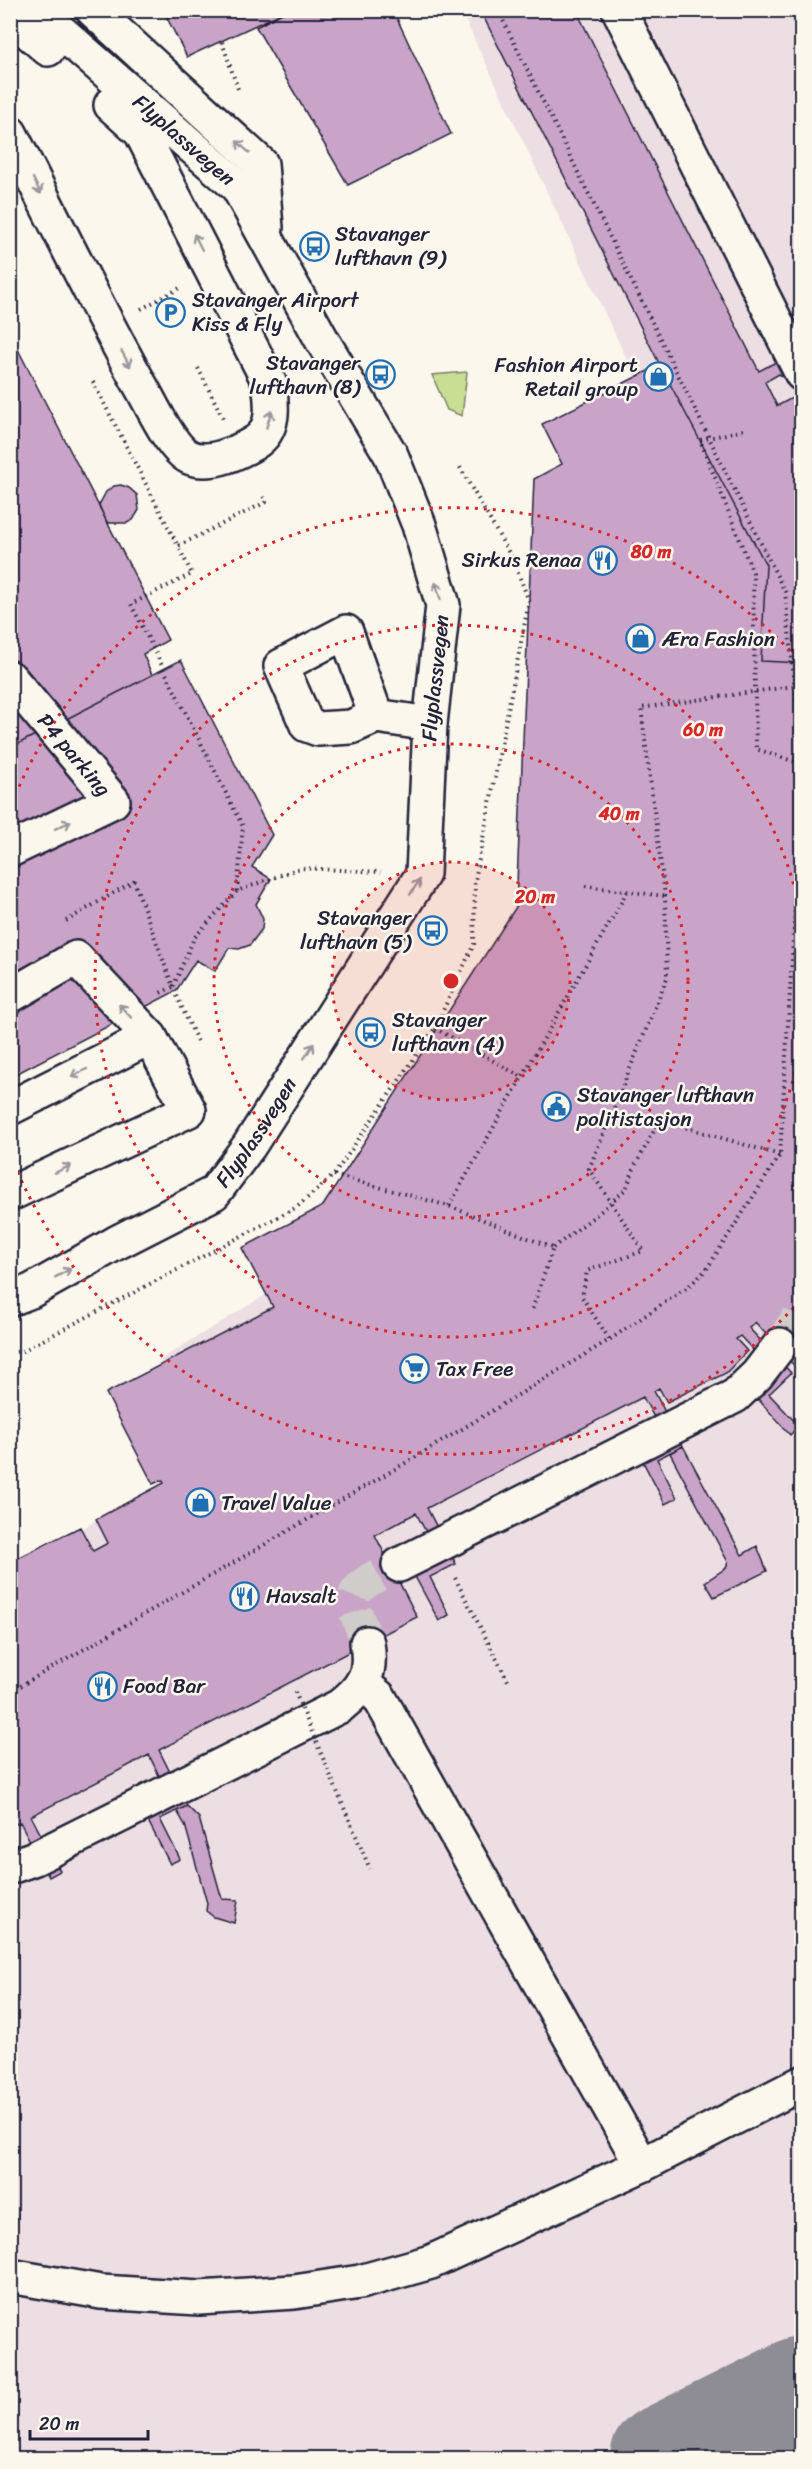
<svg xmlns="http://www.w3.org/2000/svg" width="812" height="2469" font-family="Sriracha,sans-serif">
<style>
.built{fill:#ecdee2}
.green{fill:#cade93;stroke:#768067;stroke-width:1.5}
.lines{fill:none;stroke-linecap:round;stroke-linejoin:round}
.taxiway{stroke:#8e8c94;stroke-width:106}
.building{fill:#caa3c9;stroke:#22223b;stroke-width:1.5}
.minor-tunnel{stroke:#d0ccc9;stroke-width:33;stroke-dasharray:33 16;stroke-linecap:butt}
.minor-casing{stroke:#22223b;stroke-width:38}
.path{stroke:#22223b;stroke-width:4;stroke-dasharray:1.5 4.5;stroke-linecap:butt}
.minor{stroke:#fbf7ec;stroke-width:33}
.path-bridge{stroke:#22223b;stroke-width:4;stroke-dasharray:1.5 4.5;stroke-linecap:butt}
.oneway{stroke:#99979c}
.ring{fill:none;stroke:#d62828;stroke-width:3;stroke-dasharray:3 6}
.labels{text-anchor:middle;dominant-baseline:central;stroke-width:5;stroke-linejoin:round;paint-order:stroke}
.street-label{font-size:21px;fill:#22223b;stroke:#fbf7ec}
.poi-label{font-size:21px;fill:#22223b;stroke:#fbf7ec;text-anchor:start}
.centre{fill:#d62828;stroke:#fbf7ec;stroke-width:3}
.ring-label{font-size:18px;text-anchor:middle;font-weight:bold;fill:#d62828;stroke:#fbf7ec;stroke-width:5;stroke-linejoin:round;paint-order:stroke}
</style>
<rect width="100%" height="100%" fill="#fbf7ec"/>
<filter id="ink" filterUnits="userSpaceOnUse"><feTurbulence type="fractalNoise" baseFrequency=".0167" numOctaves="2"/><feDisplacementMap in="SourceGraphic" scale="12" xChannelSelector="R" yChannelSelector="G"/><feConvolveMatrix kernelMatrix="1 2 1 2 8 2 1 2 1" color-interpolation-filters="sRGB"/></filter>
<g filter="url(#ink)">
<path class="built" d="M461 11H801V2458H11V1566L198 1467 171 1422 161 1359 303 1272 306 1223 342 1177 731 578Z"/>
<path class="green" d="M467 372 462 416 447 410 432 375Z"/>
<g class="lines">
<path class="taxiway" d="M663 2458 802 2389"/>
</g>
<path class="building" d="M163 10H288L187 57Z
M288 10H393L451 134 348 185 256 27Z
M480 10H576L759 371 778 361 802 378V395L779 374 765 382 777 406 796 396 802 406V663L761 661 766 565 660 365Z
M10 334 168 640 143 654 152 675 10 748Z
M660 365 766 565 761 661 802 663 800 1372 755 1322 749 1328 791 1373 769 1394 799 1426 790 1435 751 1391 769 1367 740 1336 736 1339 747 1351 726 1373 667 1402 659 1388 654 1391 683 1446 657 1459 677 1498 665 1504 639 1454 663 1434 643 1397 427 1508 456 1564 430 1577 449 1615 439 1621 412 1571 436 1551 416 1513 375 1535 417 1617 159 1750 187 1806 160 1819 180 1859 170 1864 144 1813 168 1794 149 1755 31 1816 60 1871 49 1877 20 1822 10 1827V1562L80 1527 93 1551 108 1543 96 1519 164 1483 162 1480 153 1484 106 1393 273 1307 242 1248 323 1206 516 907 534 479 562 464 542 424Z
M121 485 129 488 137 495 139 510 133 520 127 523H107L99 505 106 492 114 486Z
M181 660 272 835 252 867 271 879 256 904 263 919 262 929 250 945 239 949 229 948 215 971 196 960 176 991 10 1077V748Z
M683 1446 742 1555 757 1546 767 1571 714 1597 705 1582 726 1568 728 1562 670 1453Z
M187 1806 199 1818 222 1899 238 1900 234 1923 214 1917 206 1911 207 1903 185 1825 177 1811Z"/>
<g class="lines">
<path class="minor-tunnel" d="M780 1345 802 1311
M367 1643C364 1631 357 1619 354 1607 348 1584 383 1574 399 1565"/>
<defs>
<g id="minor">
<path d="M93 10 261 164 266 228"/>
<path d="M619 10 802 374"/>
<path d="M10 16 48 49"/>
<path d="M10 133C54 219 96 306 143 390 152 406 172 449 189 457 209 466 237 453 254 443 276 430 272 404 269 382L141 132 111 105"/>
<path id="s1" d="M10 678 113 801 10 850"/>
<path d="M376 716 346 632 281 666 307 725 318 729 351 727 376 716 430 724"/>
<path d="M10 996 76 958 150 1037 189 1110 10 1194"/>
<path d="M10 1108 150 1037"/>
<path id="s2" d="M10 1299 31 1291 116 1243 214 1193 249 1146 423 874 430 724 443 605 419 525 391 455 322 340 238 187 36 10"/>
<path d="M399 1565 735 1396 757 1375 780 1345"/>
<path d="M362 1683 379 1697 642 2165"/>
<path d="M10 1867 35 1858 340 1706C364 1687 372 1674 367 1643"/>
<path d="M10 2276 101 2292 199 2298 294 2292 360 2282 431 2262 642 2165 802 2083"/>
</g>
</defs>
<use href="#minor" class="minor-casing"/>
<path class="path" d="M498 10 785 592 796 699 802 726
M222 42 239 92
M141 309 180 288
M198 368 223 418
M93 382 178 546
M743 430 700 440 753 573 756 749 802 764
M585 886 665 896
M237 891 243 827 131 604 192 574 178 546 266 502 262 494
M66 921 134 881 173 987 160 993
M435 1028 522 1077
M197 1041 173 987 194 938 237 891 300 868 381 872
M334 1175 449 1206 553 1248 532 1310
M449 1206 627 892
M553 1248 600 1212 626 1189 636 1164 660 1120 780 1155
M609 1339 582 1297 587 1271 643 1251 589 1169 667 978 665 896 641 708 794 686
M10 1353 22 1351 297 1207 334 1175 435 1028 474 944 475 880 529 601 513 560 458 464
M455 1578 508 1681
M10 1692 414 1458 609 1340 689 1286 706 1270 780 1155 802 793"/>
<use href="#minor" class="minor"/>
<path class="path-bridge" d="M295 1692 370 1869"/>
</g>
<defs><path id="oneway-shaft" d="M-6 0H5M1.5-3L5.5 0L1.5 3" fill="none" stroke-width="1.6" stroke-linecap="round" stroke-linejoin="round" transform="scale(1.5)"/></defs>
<g class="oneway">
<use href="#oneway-shaft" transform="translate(243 147) rotate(-138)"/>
<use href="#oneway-shaft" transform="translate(37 186) rotate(63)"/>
<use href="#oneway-shaft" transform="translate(198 242) rotate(-117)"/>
<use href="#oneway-shaft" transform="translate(126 359) rotate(61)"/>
<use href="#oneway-shaft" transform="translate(269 419) rotate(-73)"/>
<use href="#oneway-shaft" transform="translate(438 591) rotate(-107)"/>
<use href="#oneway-shaft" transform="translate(63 825) rotate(-26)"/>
<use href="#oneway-shaft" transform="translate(415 887) rotate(-57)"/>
<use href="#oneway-shaft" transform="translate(125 1011) rotate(-133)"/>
<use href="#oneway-shaft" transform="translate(309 1051) rotate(-57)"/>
<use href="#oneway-shaft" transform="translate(79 1073) rotate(153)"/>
<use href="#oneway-shaft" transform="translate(63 1169) rotate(-25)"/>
<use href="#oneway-shaft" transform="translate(63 1273) rotate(-29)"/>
</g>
</g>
<circle cx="451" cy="981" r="119" fill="#d62828" fill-opacity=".12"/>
<g class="ring">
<circle cx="451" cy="981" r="119"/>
<circle cx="451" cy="981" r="237"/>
<path d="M801 1046A356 356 0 1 1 801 916"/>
<path d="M800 1301A474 474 0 0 1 12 1159M12 803A474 474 0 0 1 800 661"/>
</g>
<defs>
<symbol id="bus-ring" viewBox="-11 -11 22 22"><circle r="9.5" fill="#fbf7ec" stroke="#1f6fb2" stroke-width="1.5"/><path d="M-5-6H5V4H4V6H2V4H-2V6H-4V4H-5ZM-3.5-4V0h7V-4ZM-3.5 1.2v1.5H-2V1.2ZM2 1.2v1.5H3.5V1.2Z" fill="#1f6fb2"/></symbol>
<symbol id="parking-ring" viewBox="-11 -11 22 22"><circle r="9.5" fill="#fbf7ec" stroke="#1f6fb2" stroke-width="1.5"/><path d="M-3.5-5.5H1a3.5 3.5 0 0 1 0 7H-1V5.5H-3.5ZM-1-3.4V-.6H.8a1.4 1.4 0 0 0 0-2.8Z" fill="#1f6fb2"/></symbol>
<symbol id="shop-ring" viewBox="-11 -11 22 22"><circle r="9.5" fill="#fbf7ec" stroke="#1f6fb2" stroke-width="1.5"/><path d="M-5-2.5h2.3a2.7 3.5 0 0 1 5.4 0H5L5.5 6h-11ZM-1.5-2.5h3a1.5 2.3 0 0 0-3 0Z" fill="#1f6fb2"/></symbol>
<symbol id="restaurant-ring" viewBox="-11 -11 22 22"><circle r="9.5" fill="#fbf7ec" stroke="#1f6fb2" stroke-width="1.5"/><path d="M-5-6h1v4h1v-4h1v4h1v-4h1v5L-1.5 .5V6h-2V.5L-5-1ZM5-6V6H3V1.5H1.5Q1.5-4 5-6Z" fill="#1f6fb2"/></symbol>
<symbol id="civic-ring" viewBox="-11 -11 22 22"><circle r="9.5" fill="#fbf7ec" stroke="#1f6fb2" stroke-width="1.5"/><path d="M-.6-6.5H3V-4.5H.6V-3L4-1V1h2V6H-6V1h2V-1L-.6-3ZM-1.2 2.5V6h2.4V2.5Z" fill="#1f6fb2"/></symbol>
<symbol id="supermarket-ring" viewBox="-11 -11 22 22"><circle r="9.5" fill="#fbf7ec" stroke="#1f6fb2" stroke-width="1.5"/><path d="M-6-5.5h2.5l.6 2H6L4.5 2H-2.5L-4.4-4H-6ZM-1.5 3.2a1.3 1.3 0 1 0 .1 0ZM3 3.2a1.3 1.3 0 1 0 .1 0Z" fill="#1f6fb2"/></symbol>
</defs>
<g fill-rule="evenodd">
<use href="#bus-ring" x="298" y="230" width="33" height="33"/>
<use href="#parking-ring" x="154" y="296" width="33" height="33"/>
<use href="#bus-ring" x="364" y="358" width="33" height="33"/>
<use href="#shop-ring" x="642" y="360" width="33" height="33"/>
<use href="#restaurant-ring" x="586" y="544" width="33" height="33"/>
<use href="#shop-ring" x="624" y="622" width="33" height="33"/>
<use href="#bus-ring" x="416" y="914" width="33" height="33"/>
<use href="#bus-ring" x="354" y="1016" width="33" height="33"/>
<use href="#civic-ring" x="540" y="1090" width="33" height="33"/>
<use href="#supermarket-ring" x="398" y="1352" width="33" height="33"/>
<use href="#shop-ring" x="184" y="1486" width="33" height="33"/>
<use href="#restaurant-ring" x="228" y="1580" width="33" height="33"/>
<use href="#restaurant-ring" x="86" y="1670" width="33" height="33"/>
</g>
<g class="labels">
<g class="street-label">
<text transform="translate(184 140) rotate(41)">Flyplassvegen</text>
<text stroke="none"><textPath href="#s2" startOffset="808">Flyplassvegen</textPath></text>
<text stroke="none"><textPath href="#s1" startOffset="100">P4 parking</textPath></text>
<text stroke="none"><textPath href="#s2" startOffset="304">Flyplassvegen</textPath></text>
</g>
<g class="poi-label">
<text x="335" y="234">Stavanger<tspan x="335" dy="24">lufthavn (9)</tspan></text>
<text x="192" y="300">Stavanger Airport<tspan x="192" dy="24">Kiss &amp; Fly</tspan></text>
<text x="360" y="363" text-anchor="end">Stavanger<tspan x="360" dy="24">lufthavn (8)</tspan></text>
<text x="638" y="365" text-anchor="end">Fashion Airport<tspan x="638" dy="24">Retail group</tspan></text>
<text x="581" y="560" text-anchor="end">Sirkus Renaa</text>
<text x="662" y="639">Æra Fashion</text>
<text x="411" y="918" text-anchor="end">Stavanger<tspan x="411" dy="24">lufthavn (5)</tspan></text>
<text x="392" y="1020">Stavanger<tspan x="392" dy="24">lufthavn (4)</tspan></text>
<text x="577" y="1095">Stavanger lufthavn<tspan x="577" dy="24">politistasjon</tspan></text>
<text x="436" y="1369">Tax Free</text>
<text x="221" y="1503">Travel Value</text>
<text x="266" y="1596">Havsalt</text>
<text x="123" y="1686">Food Bar</text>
</g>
</g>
<circle cx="451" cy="981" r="9" class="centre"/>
<g class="ring-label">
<text x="651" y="558">80 m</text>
<text x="703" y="736">60 m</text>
<text x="619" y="820">40 m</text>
<text x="535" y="903">20 m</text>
</g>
<rect width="812" height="2469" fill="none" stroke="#fbf7ec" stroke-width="36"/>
<rect x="18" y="18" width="776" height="2433" fill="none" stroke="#22223b" stroke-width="2" filter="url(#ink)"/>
<path d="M30 2430v9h118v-9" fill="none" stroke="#22223b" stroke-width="3"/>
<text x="39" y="2430" font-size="18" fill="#22223b" stroke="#fbf7ec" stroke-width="4.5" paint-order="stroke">20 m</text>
</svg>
